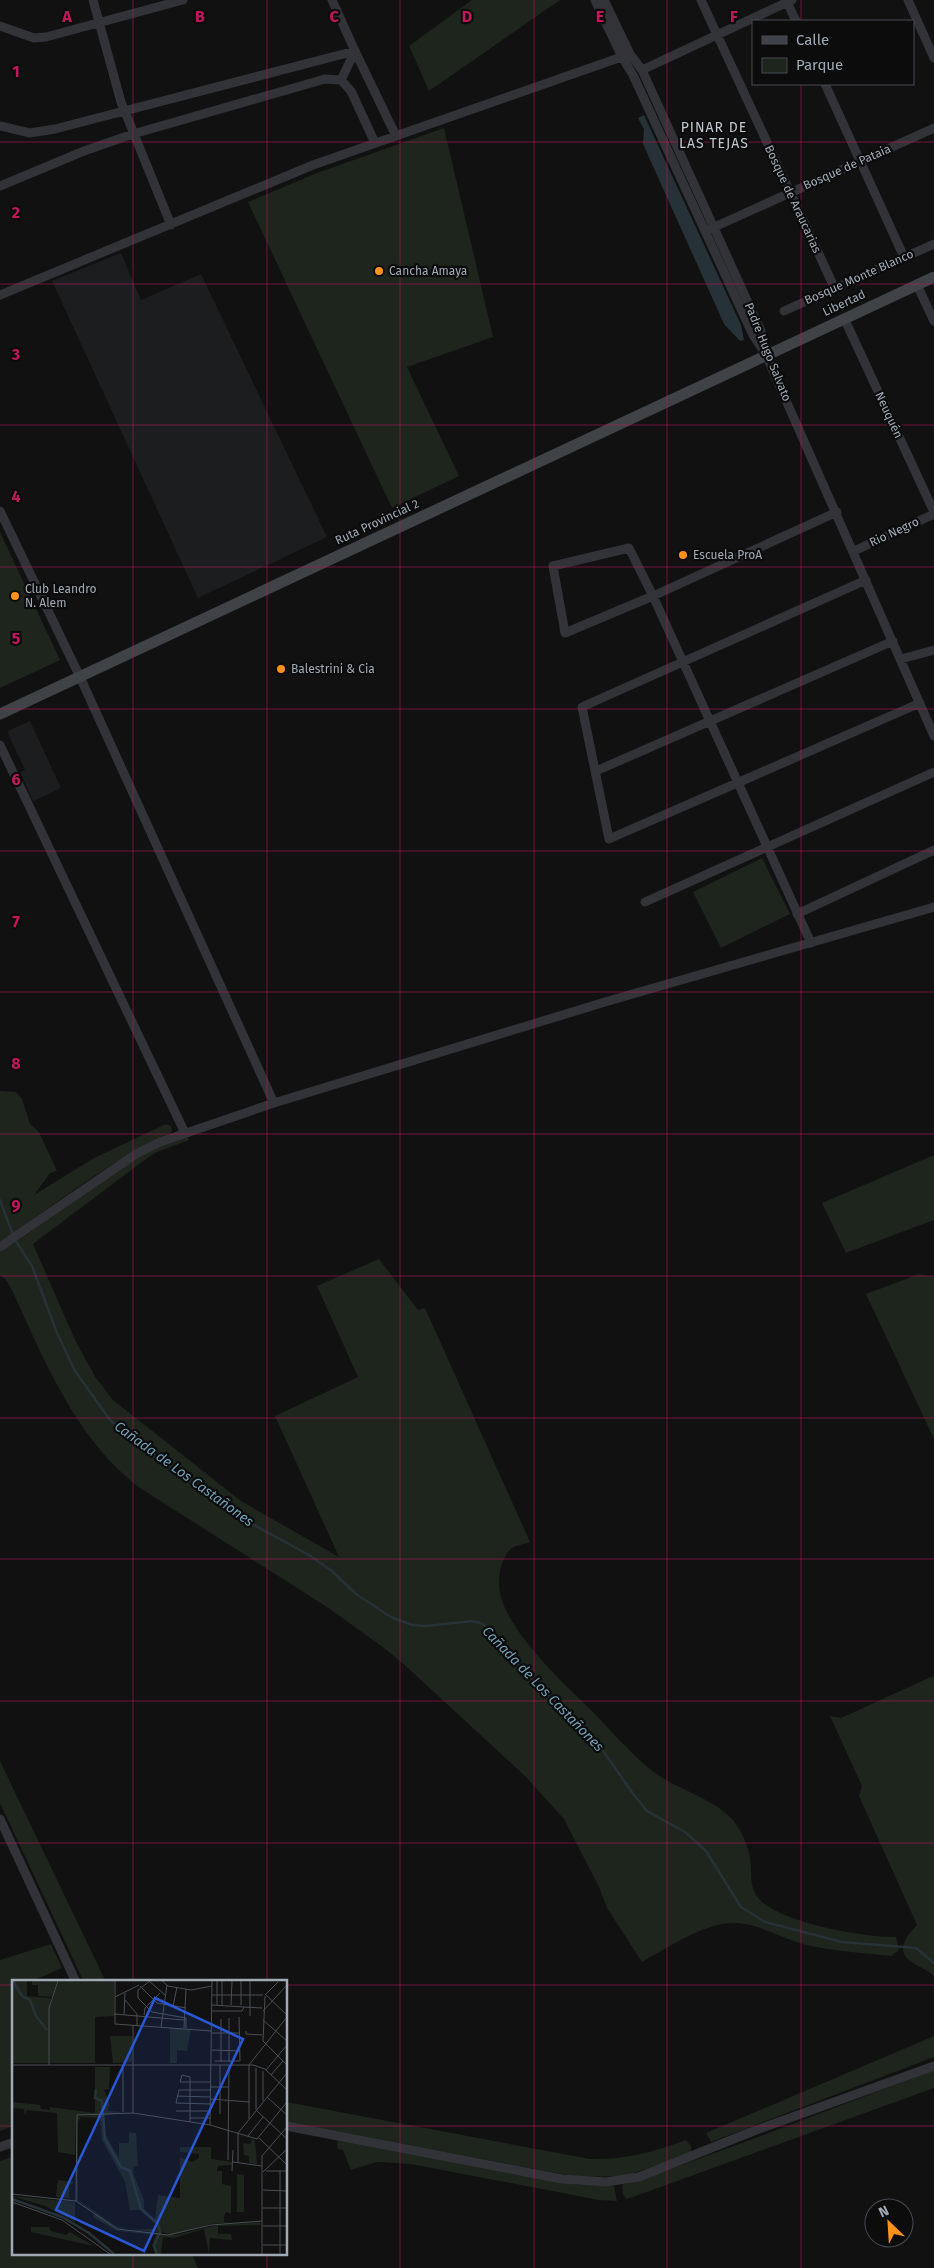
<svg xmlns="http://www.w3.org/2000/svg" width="934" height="2268" font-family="'Fira Sans',sans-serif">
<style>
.built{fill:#1c1d1f}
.green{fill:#1d251d}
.water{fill:#263237}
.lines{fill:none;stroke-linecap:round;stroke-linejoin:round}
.stream{stroke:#263237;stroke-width:2.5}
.minor{stroke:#313338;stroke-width:9}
.secondary{stroke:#3f4348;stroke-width:11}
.grid{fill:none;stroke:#c2185b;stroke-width:1;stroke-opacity:0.55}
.poi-dot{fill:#ff911c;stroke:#0c0c0d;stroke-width:2}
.labels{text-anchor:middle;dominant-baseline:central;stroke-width:4.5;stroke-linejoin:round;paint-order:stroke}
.street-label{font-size:12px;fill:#a0aab5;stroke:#0c0c0d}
.poi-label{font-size:12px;fill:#a0aab5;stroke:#0c0c0d;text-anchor:start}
.neighbourhood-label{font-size:14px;letter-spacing:1px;fill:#c2c8d0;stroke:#0c0c0d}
.water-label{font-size:14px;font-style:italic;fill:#739fb4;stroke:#0c0c0d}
.inset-river{fill:none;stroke:#263237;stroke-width:2.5}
.inset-road{fill:none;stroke:#4a4e53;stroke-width:1}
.view{fill:#2a57d4;fill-opacity:0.15;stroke:#2a57d4;stroke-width:2.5}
.inset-edge{fill:none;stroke:#a0aab5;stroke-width:2.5}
.grid-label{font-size:16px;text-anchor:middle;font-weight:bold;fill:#c2185b;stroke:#0c0c0d;stroke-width:4.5;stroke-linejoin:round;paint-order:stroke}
</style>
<rect width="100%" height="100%" fill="#111112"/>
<path class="built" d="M121 253 141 300 201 274 327 537 198 598 52 281Z
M30 721 61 788 33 801 20 772 25 770 7 731Z"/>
<path class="green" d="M472 0H560L429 91 409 46Z
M444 128 493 337 407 367 459 476 392 508 248 202 317 173Z
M0 532 60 660 0 688Z
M762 858 790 914 721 948 693 892Z
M0 1091 16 1092 22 1099 30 1124 39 1132 57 1171 50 1173 34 1195 94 1158 166 1124 171 1126 172 1132C110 1160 56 1204 0 1242Z
M187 1135 189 1140 155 1153 142 1162 33 1244 76 1342 96 1378 113 1400 241 1501 339 1557 275 1416 358 1377 317 1286 379 1259 418 1310 425 1308 530 1542C525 1544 517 1545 512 1548 505 1553 502 1562 500 1571 499 1579 498 1588 501 1597 511 1635 566 1686 595 1714 614 1734 633 1756 654 1772 678 1790 711 1797 732 1819 739 1827 747 1842 749 1853 754 1871 746 1887 762 1902 788 1924 862 1937 896 1937L899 1950 891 1956C862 1953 832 1951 803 1944 782 1938 758 1924 737 1923 707 1921 668 1947 642 1962L607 1908 599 1887 564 1819 525 1776 408 1668 384 1648 327 1607 140 1488C76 1440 44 1360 12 1290L6 1280 0 1275V1251L16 1242 130 1162 146 1152Z
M934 1155V1220L846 1253 822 1203Z
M919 1274 934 1277V1439L866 1294Z
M933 1676 934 1679V1976C927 1969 918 1967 910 1961 895 1950 908 1934 917 1925L859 1796 862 1786 830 1716 841 1718Z
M0 1761 106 1982H84L0 1803Z
M51 1944 62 1968 30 1982H14V1989L10 1991 14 2001V2126L0 2131V1960Z
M934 2036V2057L711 2142 706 2133Z
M934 2070V2088L633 2197 626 2199 623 2194 622 2185 652 2176 750 2140Z
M286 2102 590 2159C624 2160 654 2152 686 2140L691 2146V2154L625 2176 579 2177 286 2123Z
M340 2140 579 2185 614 2186 617 2201 599 2200 411 2164 377 2162 351 2170 343 2150 338 2149 337 2142Z
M14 2156V2254H192L198 2268H0V2161Z"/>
<path class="water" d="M644 115 741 325 744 340 740 341 724 324 643 144 644 129 638 118Z"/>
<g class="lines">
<path class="stream" d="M0 1200 13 1235
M15 1240 32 1266 57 1333 75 1371 110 1420 132 1439 243 1519 309 1555 332 1571 356 1594 391 1617 412 1625 426 1626 472 1621 483 1624 538 1686 597 1742 631 1791 647 1811 685 1832 706 1851 741 1907 765 1922 842 1942 916 1948 934 1963"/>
<path class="minor" d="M93 0 121 102 171 225
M332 0 355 51 341 80 351 91 375 143
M595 0 622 57 633 75 753 335 763 350
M604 0 630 54 642 70 761 331 766 355 934 736
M701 0 835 289
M786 0 796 21
M908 0 934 58
M0 26 34 38 46 37 183 0
M642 70 792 0
M825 84 904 257
M0 126 30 133 55 129 355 51 396 136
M0 186 84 151 133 134 325 79 341 80
M710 229 934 128
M917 285 934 321
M0 295 313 165 630 54
M784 311 934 244
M844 318 934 512
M0 511 80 677 274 1103
M854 551 934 514
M866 580 582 707 609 839 920 703
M901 659 934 650
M0 745 185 1133
M596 771 893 641
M645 902 934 772
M797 914 934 850
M811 943 653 596 629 548 553 566 565 633 653 596 837 512
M0 1247 136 1154 160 1142 274 1103 605 1002 934 907
M0 1819 76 1982
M286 2126 562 2179 606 2182 639 2177 751 2132 934 2066
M0 2147 14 2142"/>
<path class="secondary" d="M0 714 934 277"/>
</g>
<path class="grid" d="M133 0V1982M267 0V1982M400 0V2268M534 0V2268M667 0V2268M801 0V21M801 84V2268M0 142H934M0 284H934M0 425H934M0 567H934M0 709H934M0 851H934M0 992H934M0 1134H934M0 1276H934M0 1418H934M0 1559H934M0 1701H934M0 1843H934M0 1985H14M286 1985H934M0 2126H14M286 2126H934M133 2254V2268M267 2254V2268"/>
<g class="poi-dot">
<circle cx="379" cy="271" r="5"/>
<circle cx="683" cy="555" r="5"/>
<circle cx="15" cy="596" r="5"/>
<circle cx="281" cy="669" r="5"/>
</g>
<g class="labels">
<g class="street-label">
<text transform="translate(847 167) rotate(-24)">Bosque de Pataia</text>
<text transform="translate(793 199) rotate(65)">Bosque de Araucarias</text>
<text transform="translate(859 277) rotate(-24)">Bosque Monte Blanco</text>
<text transform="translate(844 303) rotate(-25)">Libertad</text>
<text transform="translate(768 352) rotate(68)">Padre Hugo Salvato</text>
<text transform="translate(889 415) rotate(65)">Neuquén</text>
<text transform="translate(377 522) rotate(-25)">Ruta Provincial 2</text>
<text transform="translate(894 532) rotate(-25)">Rio Negro</text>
</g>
<g class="poi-label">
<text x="389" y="271">Cancha Amaya</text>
<text x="693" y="555">Escuela ProA</text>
<text x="25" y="589">Club Leandro<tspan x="25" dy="14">N. Alem</tspan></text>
<text x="291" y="669">Balestrini &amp; Cia</text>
</g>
<g class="neighbourhood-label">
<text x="714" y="127">PINAR DE<tspan x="714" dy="16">LAS TEJAS</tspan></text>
</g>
<g class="water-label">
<text transform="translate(184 1474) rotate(36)">Cañada de Los Castañones</text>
<text transform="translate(543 1689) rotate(46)">Cañada de Los Castañones</text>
</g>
</g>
<g transform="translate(12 1980)">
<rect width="275" height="275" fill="#111112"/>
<path d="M0 1H15V16L39 18 37 29 47 1H102V36L83 37V83H0ZM20 1H46L40 17 26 16V5H20ZM158 48 179 49 175 71 165 70V83H158ZM98 56H120V82L101 83ZM83 87H98L97 109 92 110 97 122 96 131 111 132 92 136 93 154 107 178V163H117V152L124 153 126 186H122L121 193 132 220V229L143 239 146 215 168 218V177L180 182 187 178V174L168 172V167H199V179L220 182V185L206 186 205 191H210V204L219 206V234L214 232 212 237V242L217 243 198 244 161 255 150 252 149 255H163L205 245 247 242 249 245 206 246V254H219L220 260 198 258 197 274 192 249 162 258 151 257 149 274H143L140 265 144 255 105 251 81 237 82 233 65 220 64 137 80 135 64 136 63 175 46 172 45 133 15 130 13 136 12 129 0 128V122L28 125 29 129 38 130V127L83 133ZM69 137 88 138 90 160 113 202 118 230H128L145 245 142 249 116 250 142 252 146 254 105 250 86 236 104 248 114 249 104 246 66 220V142ZM240 159 243 161 245 184 237 183V176L232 175 231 163 238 164ZM225 194 232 195V232H225ZM46 200 63 202 57 205V218L44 217ZM0 216 63 222V242L33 226ZM19 247H37L39 251 54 255 58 252 82 266 19 252Z" fill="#1d251d" fill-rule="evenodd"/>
<path class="inset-river" d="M1 1 10 16 18 20 24 36 35 50M84 109 83 118 90 121 93 159 109 187 118 191 129 229 146 244 148 252 142 266 145 274M0 219 50 237 77 253 102 274"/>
<path class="inset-road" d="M103 1V44L200 51M137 1 153 15M138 1 126 10V18L140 32 174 38V48M150 1 156 6 179 10 200 6M205 1V25M128 6 145 23 174 28M253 14 275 35M254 14 266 2M200 15H251M253 16 251 61 275 85M103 17 127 5M113 20 125 34V45M200 25 232 27M210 25V1M219 25 220 1M229 25V1M161 26 165 7M232 27 250 28M200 31H230L232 27M251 31 275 5M102 34 172 40M112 34 113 13M132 35 133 28 148 13M238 36V1M251 40 275 61M121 45V133M149 47 155 5M172 48 174 9M234 51V54L250 55M200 53H228M200 70 228 71M203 81H228L227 37M209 82V39M217 82V38M0 85H241L253 89 275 110M37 85V28L46 1M111 85V132M244 88V130L275 159M254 90 275 65M251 91V121M259 95 271 81M199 107H217M165 116 199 117M255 117 275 135M199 119 237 122M199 124 164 123 167 110H199M164 131H198M208 134V85M178 138H198M237 139V85L275 37M178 142V97L170 95 168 102H199M198 145 200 1M226 153 275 93M236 156 251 137M247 158 275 185M216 180 217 85M221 182 250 186M226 182V153M220 191 221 170M254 191H275M251 192 275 169M251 210 275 211M0 214 64 221 105 249 156 255 199 245 250 241M64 221 65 135 121 133 198 145 245 159 275 122M0 222 50 240 98 274M251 228H275M251 246H275M251 265H275M250 274V176L275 147M268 274V191"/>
<path class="view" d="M143 18 231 59 132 271 44 230Z"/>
<rect width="275" height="275" class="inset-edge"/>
</g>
<g class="grid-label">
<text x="67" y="22">A</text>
<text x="200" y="22">B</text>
<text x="334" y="22">C</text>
<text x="467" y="22">D</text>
<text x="600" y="22">E</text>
<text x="734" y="22">F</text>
<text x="16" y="77">1</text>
<text x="16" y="218">2</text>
<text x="16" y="360">3</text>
<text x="16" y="502">4</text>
<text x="16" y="644">5</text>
<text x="16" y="785">6</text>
<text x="16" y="927">7</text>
<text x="16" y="1069">8</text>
<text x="16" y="1211">9</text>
</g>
<rect x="752" y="20" width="162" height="65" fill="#0c0c0d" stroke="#474b50"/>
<rect x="762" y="36" width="25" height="8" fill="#3f4348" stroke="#474b50"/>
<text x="796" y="45" font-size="15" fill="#a0aab5">Calle</text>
<rect x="762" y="58" width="25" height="15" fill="#1d251d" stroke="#474b50"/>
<text x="796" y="70" font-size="15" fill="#a0aab5">Parque</text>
<g transform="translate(889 2223) rotate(335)"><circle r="24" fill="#0c0c0d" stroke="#474b50"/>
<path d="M0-4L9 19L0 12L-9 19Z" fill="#ff911c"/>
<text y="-8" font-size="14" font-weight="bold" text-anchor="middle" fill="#a0aab5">N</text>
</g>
</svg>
